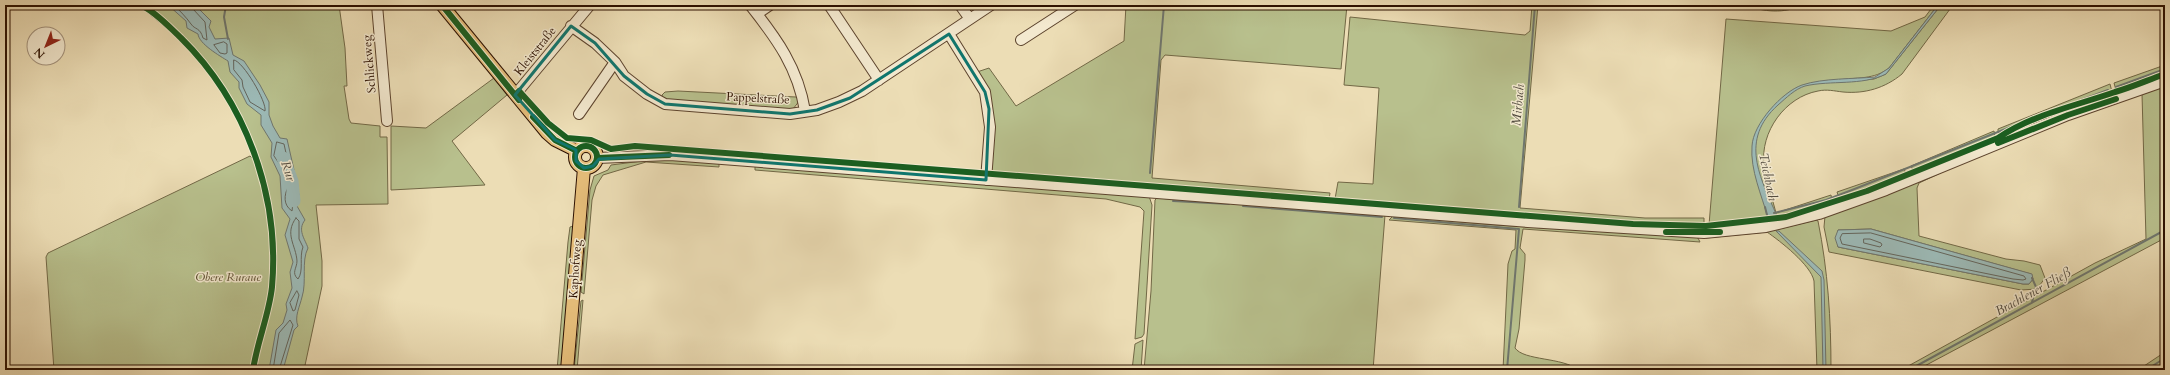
<svg xmlns="http://www.w3.org/2000/svg" width="2170" height="375" font-family="Cardo,serif">
<style>
.green{fill:#b8c08d;stroke:#726846;fill-rule:evenodd}
.water{fill:#9cbab7;stroke:#6f766e}
.lines{fill:none;stroke-linecap:round;stroke-linejoin:round}
.shore{stroke:#64655c;stroke-width:1}
.stream{stroke:#6f766e;stroke-width:2}
.river{stroke:#9cbab7;stroke-width:13}
.minor-casing{stroke:#5c432d;stroke-width:12}
.major-casing{stroke:#2c1000;stroke-width:14}
.minor{stroke:#f3e9cf;stroke-width:10}
.major{stroke:#e6be7a;stroke-width:12}
.cycleway-casing{stroke:#f3e9cf;stroke-width:8}
.cycleway{stroke:#1b5e20;stroke-width:6}
.marked{fill:none;stroke:#0f766e;stroke-width:3;stroke-linejoin:round}
.labels{text-anchor:middle;dominant-baseline:central;stroke-width:3;stroke-linejoin:round;paint-order:stroke}
.street-label{font-size:12px;fill:#2c1000;stroke:#f3e9cf}
.park-label{font-size:12px;font-style:italic;fill:#5d4e31;stroke:#f3e9cf}
.water-label{font-size:13px;font-style:italic;fill:#534c40;stroke:#f3e9cf}
</style>
<rect width="100%" height="100%" fill="#ecddb5"/>
<filter id="stains"><feTurbulence type="fractalNoise" baseFrequency=".005" numOctaves="4"/><feColorMatrix values="0 0 0 0 .2 0 0 0 0 .09 0 0 0 0 .02 0 0 0 .5 -.17"/></filter>
<radialGradient id="worn" r=".72"><stop offset=".6" stop-color="#630" stop-opacity="0"/><stop offset="1" stop-color="#630" stop-opacity=".3"/></radialGradient>
<path class="green" d="M137 5H339L345 48 347 86H344L349 119 351 123 380 126V137H387L388 204 316 205 322 261V286L304 370H54L46 257 48 253 250 156 256 162 258 161C233 97 192 44 137 5Z
M1126 5H1347L1341 69 1165 55 1161 60 1152 178 1330 193 1329 199 989 172C992 132 999 108 977 72L989 68 1016 106 1124 41Z
M1532 5H1538L1520 208 1645 218H1704V224L1640 223 1335 199 1338 182 1373 184 1379 88 1344 85 1350 17 1525 35 1530 31Z
M1746 5H1801C1786 14 1762 12 1746 5Z
M1934 5H1938L1889 68C1874 80 1857 77 1839 80L1840 82 1874 79 1886 74 1941 5H1953L1902 74C1885 88 1865 94 1843 92 1834 91 1827 89 1818 91 1785 97 1760 132 1764 165 1766 181 1772 197 1776 213L1831 195 1832 201 1762 220 1709 225 1726 19 1891 31 1925 17Z
M2165 65V73L2116 90 2114 83Z
M494 78 507 95 452 141 485 185 391 190V126L426 128Z
M2110 84 2112 92 1998 133V129Z
M2165 84V238L1917 370H1901L2095 263 2146 239 2142 94Z
M678 91 796 97 800 100 793 109H780L684 103 663 99 662 95 665 92Z
M1994 131 1995 136 1913 170 1911 166Z
M666 158 719 163V167L646 162 603 175 596 186 592 200 584 294 581 292 590 190 594 176 608 170 611 165Z
M1964 162 1919 183 1917 188 1919 236 2006 259 2024 261 2040 265 2045 278 2037 289 2021 290 1829 252 1824 227 1825 216ZM1871 229 2031 274 2033 279 2029 284H2023L1838 247V230Z
M755 166 1149 196 1152 205 1144 334 1142 337 1135 339 1144 211 1140 207 1106 199 755 170Z
M1904 169 1906 173 1839 198 1837 192Z
M992 175 1326 201 1327 203 993 176Z
M1157 198 1385 215 1373 370H1144L1151 291 1155 200Z
M1393 216 1495 225 1695 237 1698 238 1700 242 1523 229 1520 248 1525 254V260L1519 329 1515 348C1524 361 1563 357 1578 370H1503L1508 264 1512 251 1515 249 1516 230 1389 220Z
M1816 220 1818 221C1828 271 1831 319 1831 370H1817L1814 281C1811 265 1780 241 1767 232L1706 238 1707 236 1775 230Z
M574 226 562 370H557L568 242 570 227Z
M583 300 577 370H574L581 301Z
M1143 340 1141 370H1132L1135 344Z
M2165 352V362L2152 370H2138Z"/>
<path class="water" d="M168 5H195L211 21 209 27 215 39 229 38 233 55 244 61 260 85 269 102V115L273 126 280 138 287 139 294 170 289 174 290 181 299 194 297 206 305 220C297 230 305 239 308 248 301 261 307 282 302 297 300 306 294 317 298 326L294 330 283 370H269L276 330 283 323 287 310 286 304 292 288 290 272 293 262 285 235 290 219 282 208 280 176 271 157 272 143 261 125V115L247 104 239 88V82L230 72 228 61C220 56 199 44 198 34L187 28 186 21Z
M1938 5H1941L1886 74C1862 86 1831 80 1805 86 1795 89 1786 98 1778 105 1739 140 1760 177 1777 216L1768 218C1762 196 1750 170 1752 146 1753 124 1782 92 1802 85 1823 78 1854 79 1875 77L1889 68Z
M1871 229 2032 274 2033 279 2029 284H2023L1838 247 1835 238 1838 230Z
M1776 231H1779L1822 271 1824 280 1826 370H1823L1821 277Z"/>
<g class="lines">
<path class="shore" d="M174 5C180 11 186 17 191 24 195 30 200 27 203 38L207 40 205 22 193 9V5
M224 42 227 44V53L225 54 220 53 214 45Z
M234 60C243 61 267 102 265 111L250 102 243 87 242 80 234 70Z
M277 142 284 144 289 167 285 172 274 156Z
M288 187 294 194 292 211C283 205 284 195 288 187Z
M296 218 299 221V239L303 247C299 257 304 271 298 279 291 273 297 268 297 261 296 245 284 234 296 218Z
M1871 233 2024 276 2026 279 2023 280 2013 279 1842 244 1840 238 1842 234Z
M1864 239H1870L1881 243 1882 245 1880 247 1864 243Z
M297 291 299 295 295 310 293 311 290 303Z
M273 370 279 333 290 320 293 325 279 370"/>
<path class="stream" d="M226 5 224 17 228 39
M2116 87 2165 69
M1150 173 1164 5
M1173 201 1229 204
M1243 206 1382 217
M1519 207 1535 5
M1765 207 1767 215 1772 222
M1774 213 1826 200 1852 190 2038 116 2108 90
M1394 218 1519 229 1507 370
M2032 278 2036 287 2032 302
M1909 370 2165 230
M2146 370 2165 358"/>
<path class="river" d="M283 158 292 181 294 201"/>
<defs>
<path id="minor" d="M377 5 387 121
M750 5C777 39 798 68 805 111
M829 5 879 80
M960 5 970 19
M757 14 770 5
M571 26 595 43 615 62 624 76 647 94 665 104 790 114 817 110 839 102 862 91 991 5
M949 34 985 92 990 127 986 180
M1021 40 1075 5
M515 95 590 5
M579 114 615 62
M597 158 670 155 1528 222 1704 233 1766 227 1819 214 1886 190 2068 115 2165 81"/>
<path id="major" d="M442 5 547 133 555 140 577 151
M575 157a11 11 0 1 1 22 0a11 11 0 1 1-22 0Z
M567 370 584 168"/>
</defs>
<use href="#minor" class="minor-casing"/>
<use href="#major" class="major-casing"/>
<use href="#minor" class="minor"/>
<use href="#major" class="major"/>
<defs>
<path id="cycleway" d="M141 5C157 13 169 27 181 38 246 102 280 196 272 287 269 315 257 342 253 370
M442 5 519 100
M515 95 519 91 548 123 567 138 591 140 611 149 635 146 1633 224 1706 226 1786 217 1867 191 1998 138C2034 114 2075 106 2115 92 2132 87 2148 80 2165 74
M533 117 555 140 577 151
M1998 143 2068 115 2116 99
M575 157a11 11 0 1 1 22 0a11 11 0 1 1-22 0Z
M597 158 669 155
M1666 232H1720"/>
</defs>
<use href="#cycleway" class="cycleway-casing"/>
<use href="#cycleway" class="cycleway"/>
</g>
<path class="marked" d="M571 26 595 43 624 76 647 94 665 104 790 114 817 110 850 98 949 34 985 92 989 109 986 180 670 155 599 159 593 166 584 168 576 161V150L555 140 515 95Z"/>
<g class="labels">
<g class="street-label">
<text transform="translate(535 51) rotate(-51)">Kleiststraße</text>
<text transform="translate(369 64) rotate(-95)">Schlickweg</text>
<text transform="translate(758 98) rotate(3)">Pappelstraße</text>
<text transform="translate(575 269) rotate(-86)">Kaphofweg</text>
</g>
<g class="park-label">
<text x="228" y="277">Obere Ruraue</text>
</g>
<g class="water-label">
<text transform="translate(1518 105) rotate(-85)">Mirbach</text>
<text transform="translate(288 171) rotate(72)">Rur</text>
<text transform="translate(1768 177) rotate(78)">Teichbach</text>
<text transform="translate(2033 292) rotate(-29)">Brachlener Fließ</text>
</g>
</g>
<rect width="2170" height="375" fill="none" stroke="#ecddb5" stroke-width="20"/>
<rect x="6" y="6" width="2158" height="363" fill="none" stroke="#2c1000" stroke-width="2"/>
<rect x="10" y="10" width="2150" height="355" fill="none" stroke="#2c1000"/>
<g transform="translate(46 46) rotate(223)"><circle r="19" fill="#f3e9cf" stroke="#a3927c"/>
<path d="M0-3L7 15L0 10L-7 15Z" fill="#8f2418"/>
<text y="-6" font-size="11" font-weight="bold" text-anchor="middle" fill="#2c1000">N</text>
</g>
<rect width="100%" height="100%" filter="url(#stains)"/>
<rect width="100%" height="100%" fill="url(#worn)"/>
</svg>
